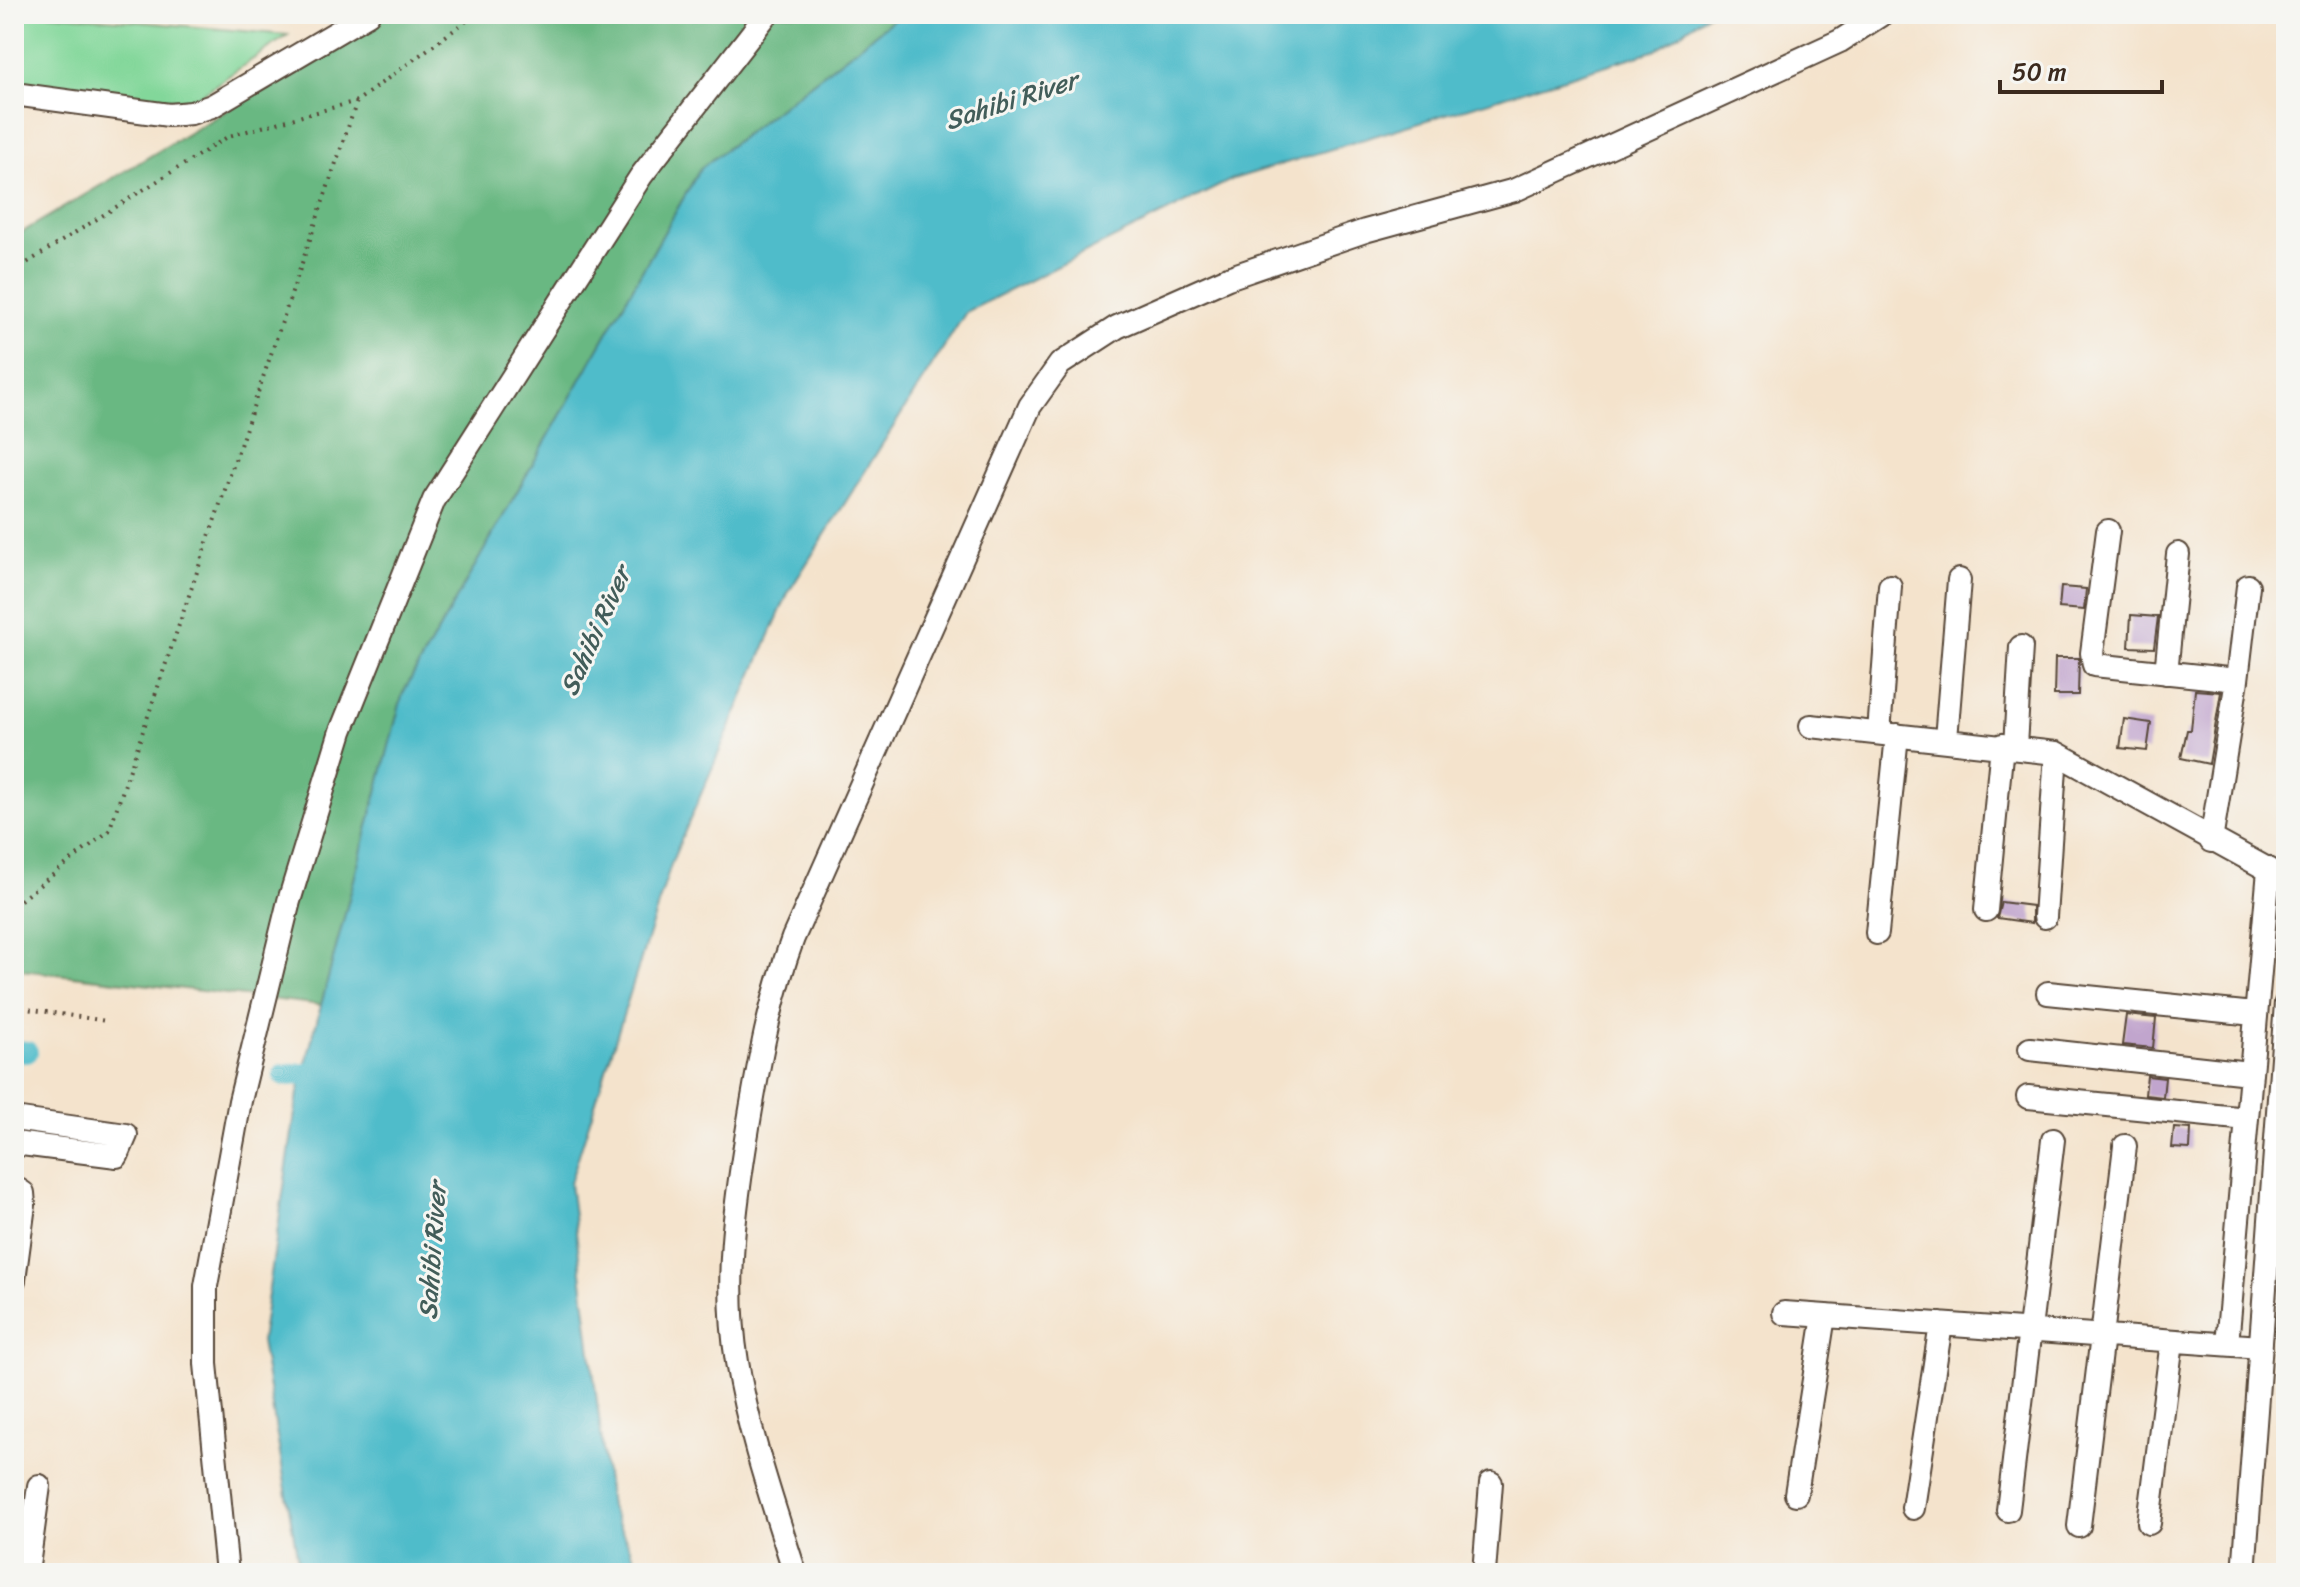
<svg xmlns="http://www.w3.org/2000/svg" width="2300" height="1587" font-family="Sriracha,sans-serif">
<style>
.green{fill:#82d79a;stroke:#5e805c;stroke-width:2}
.forest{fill:#69b882;stroke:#527150;stroke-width:2}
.water{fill:#4fbcca;stroke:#457374;stroke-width:2}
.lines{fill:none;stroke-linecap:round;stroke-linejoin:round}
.canal{stroke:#4fbcca;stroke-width:22}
.building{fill:#c1a5cd}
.minor-casing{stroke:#574638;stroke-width:26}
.path{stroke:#574638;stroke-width:4;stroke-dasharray:2 6;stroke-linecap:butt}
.minor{stroke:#fff;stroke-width:22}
.labels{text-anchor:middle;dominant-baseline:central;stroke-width:6;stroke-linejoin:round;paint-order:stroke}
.water-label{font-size:26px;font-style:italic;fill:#425d5a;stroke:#f6f6f2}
</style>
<rect width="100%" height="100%" fill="#f6f6f2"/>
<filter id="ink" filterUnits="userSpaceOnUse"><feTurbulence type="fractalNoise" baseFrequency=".0125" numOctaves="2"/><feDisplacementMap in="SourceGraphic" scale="16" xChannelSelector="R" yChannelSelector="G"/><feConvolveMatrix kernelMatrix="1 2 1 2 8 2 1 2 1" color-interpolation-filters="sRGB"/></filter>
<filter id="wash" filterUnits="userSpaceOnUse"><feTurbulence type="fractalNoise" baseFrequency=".006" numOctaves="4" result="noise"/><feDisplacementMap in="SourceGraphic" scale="32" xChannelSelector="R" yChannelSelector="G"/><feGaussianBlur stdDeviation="1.8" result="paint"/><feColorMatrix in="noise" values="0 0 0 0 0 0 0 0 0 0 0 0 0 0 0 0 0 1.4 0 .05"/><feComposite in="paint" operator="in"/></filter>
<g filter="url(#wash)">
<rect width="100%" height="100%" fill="#f4e3cc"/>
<path class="green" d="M19 14H50L288 35 192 101 14 84V43Z"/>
<path class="forest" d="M389 14H901L700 169 403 693 321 1005 14 969V237Z"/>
<path class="water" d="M901 14H1708L1656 50 1233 179 966 312 788 593 672 861 570 1183 610 1507 642 1573H300L261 1341 298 1093 403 693 700 169Z"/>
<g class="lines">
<path class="canal" d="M14 1051 27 1052
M284 1075 331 1073"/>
</g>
<g id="blocks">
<path class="building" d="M2061 587 2086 589 2084 610 2059 608Z
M2131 615 2158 617 2154 648 2129 647Z
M2055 658H2079L2078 695H2054Z
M2195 690 2221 692 2209 764 2181 758 2187 730H2191Z
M2124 719 2151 723 2147 751 2120 748Z
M2001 902 2032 906V923L1997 918Z
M2126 1015 2156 1018 2153 1048 2122 1045Z
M2147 1076 2165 1078 2163 1097 2145 1095Z
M2174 1128 2191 1129 2190 1149 2172 1148Z"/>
</g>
</g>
<g filter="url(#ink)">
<use href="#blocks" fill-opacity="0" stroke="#574638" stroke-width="2"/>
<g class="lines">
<defs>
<path id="minor" d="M14 94 169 115 191 113 212 106 368 14
M2108 531 2092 653 2094 665 2237 680 2211 841
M2166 673 2178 554
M2237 680 2248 586
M1811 726 2056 753 2269 870
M1879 733 1890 586
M1946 739 1959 580
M2015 746 2021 647
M1986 910 2002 745
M2045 917 2056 753
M1877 933 1897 735
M2048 993 2254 1014
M2030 1049 2249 1073
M2028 1097 2247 1119
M14 1119 126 1135 117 1156 14 1143
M14 1187 23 1193 24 1205 14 1280
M1784 1313 2261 1347
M2227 1344 2269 870 2286 882
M1796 1494 1824 1316
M1913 1508 1941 1324
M2008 1510 2053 1140
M2149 1523 2172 1341
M2079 1526 2125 1146
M27 1573 39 1486
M227 1573 206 1364V1286L240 1101 289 901 341 731 434 500 641 176 767 14
M795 1573C773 1503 749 1435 737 1362 724 1282 735 1206 748 1127 759 1061 770 1000 793 938L1030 406 1060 364 1117 327 1228 278 1365 231 1515 190 1840 41 1882 14
M1484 1573 1491 1483
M2244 1573 2286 1003"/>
</defs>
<use href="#minor" class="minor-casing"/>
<path class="path" d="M14 271 229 136 357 101 476 14
M14 905 109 831 357 101
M14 1007 106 1021"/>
<use href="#minor" class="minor"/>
</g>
</g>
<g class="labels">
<g class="water-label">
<text transform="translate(1011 100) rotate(-18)">Sahibi River</text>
<text transform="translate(595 631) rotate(-66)">Sahibi River</text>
<text transform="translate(432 1251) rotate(-86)">Sahibi River</text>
</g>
</g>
<rect width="2300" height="1587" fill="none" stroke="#f6f6f2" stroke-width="48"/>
<path d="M2000 80v12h162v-12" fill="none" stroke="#3b2a1e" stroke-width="4"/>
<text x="2012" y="80" font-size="24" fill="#3b2a1e" stroke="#f6f6f2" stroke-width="6" paint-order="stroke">50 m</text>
</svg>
